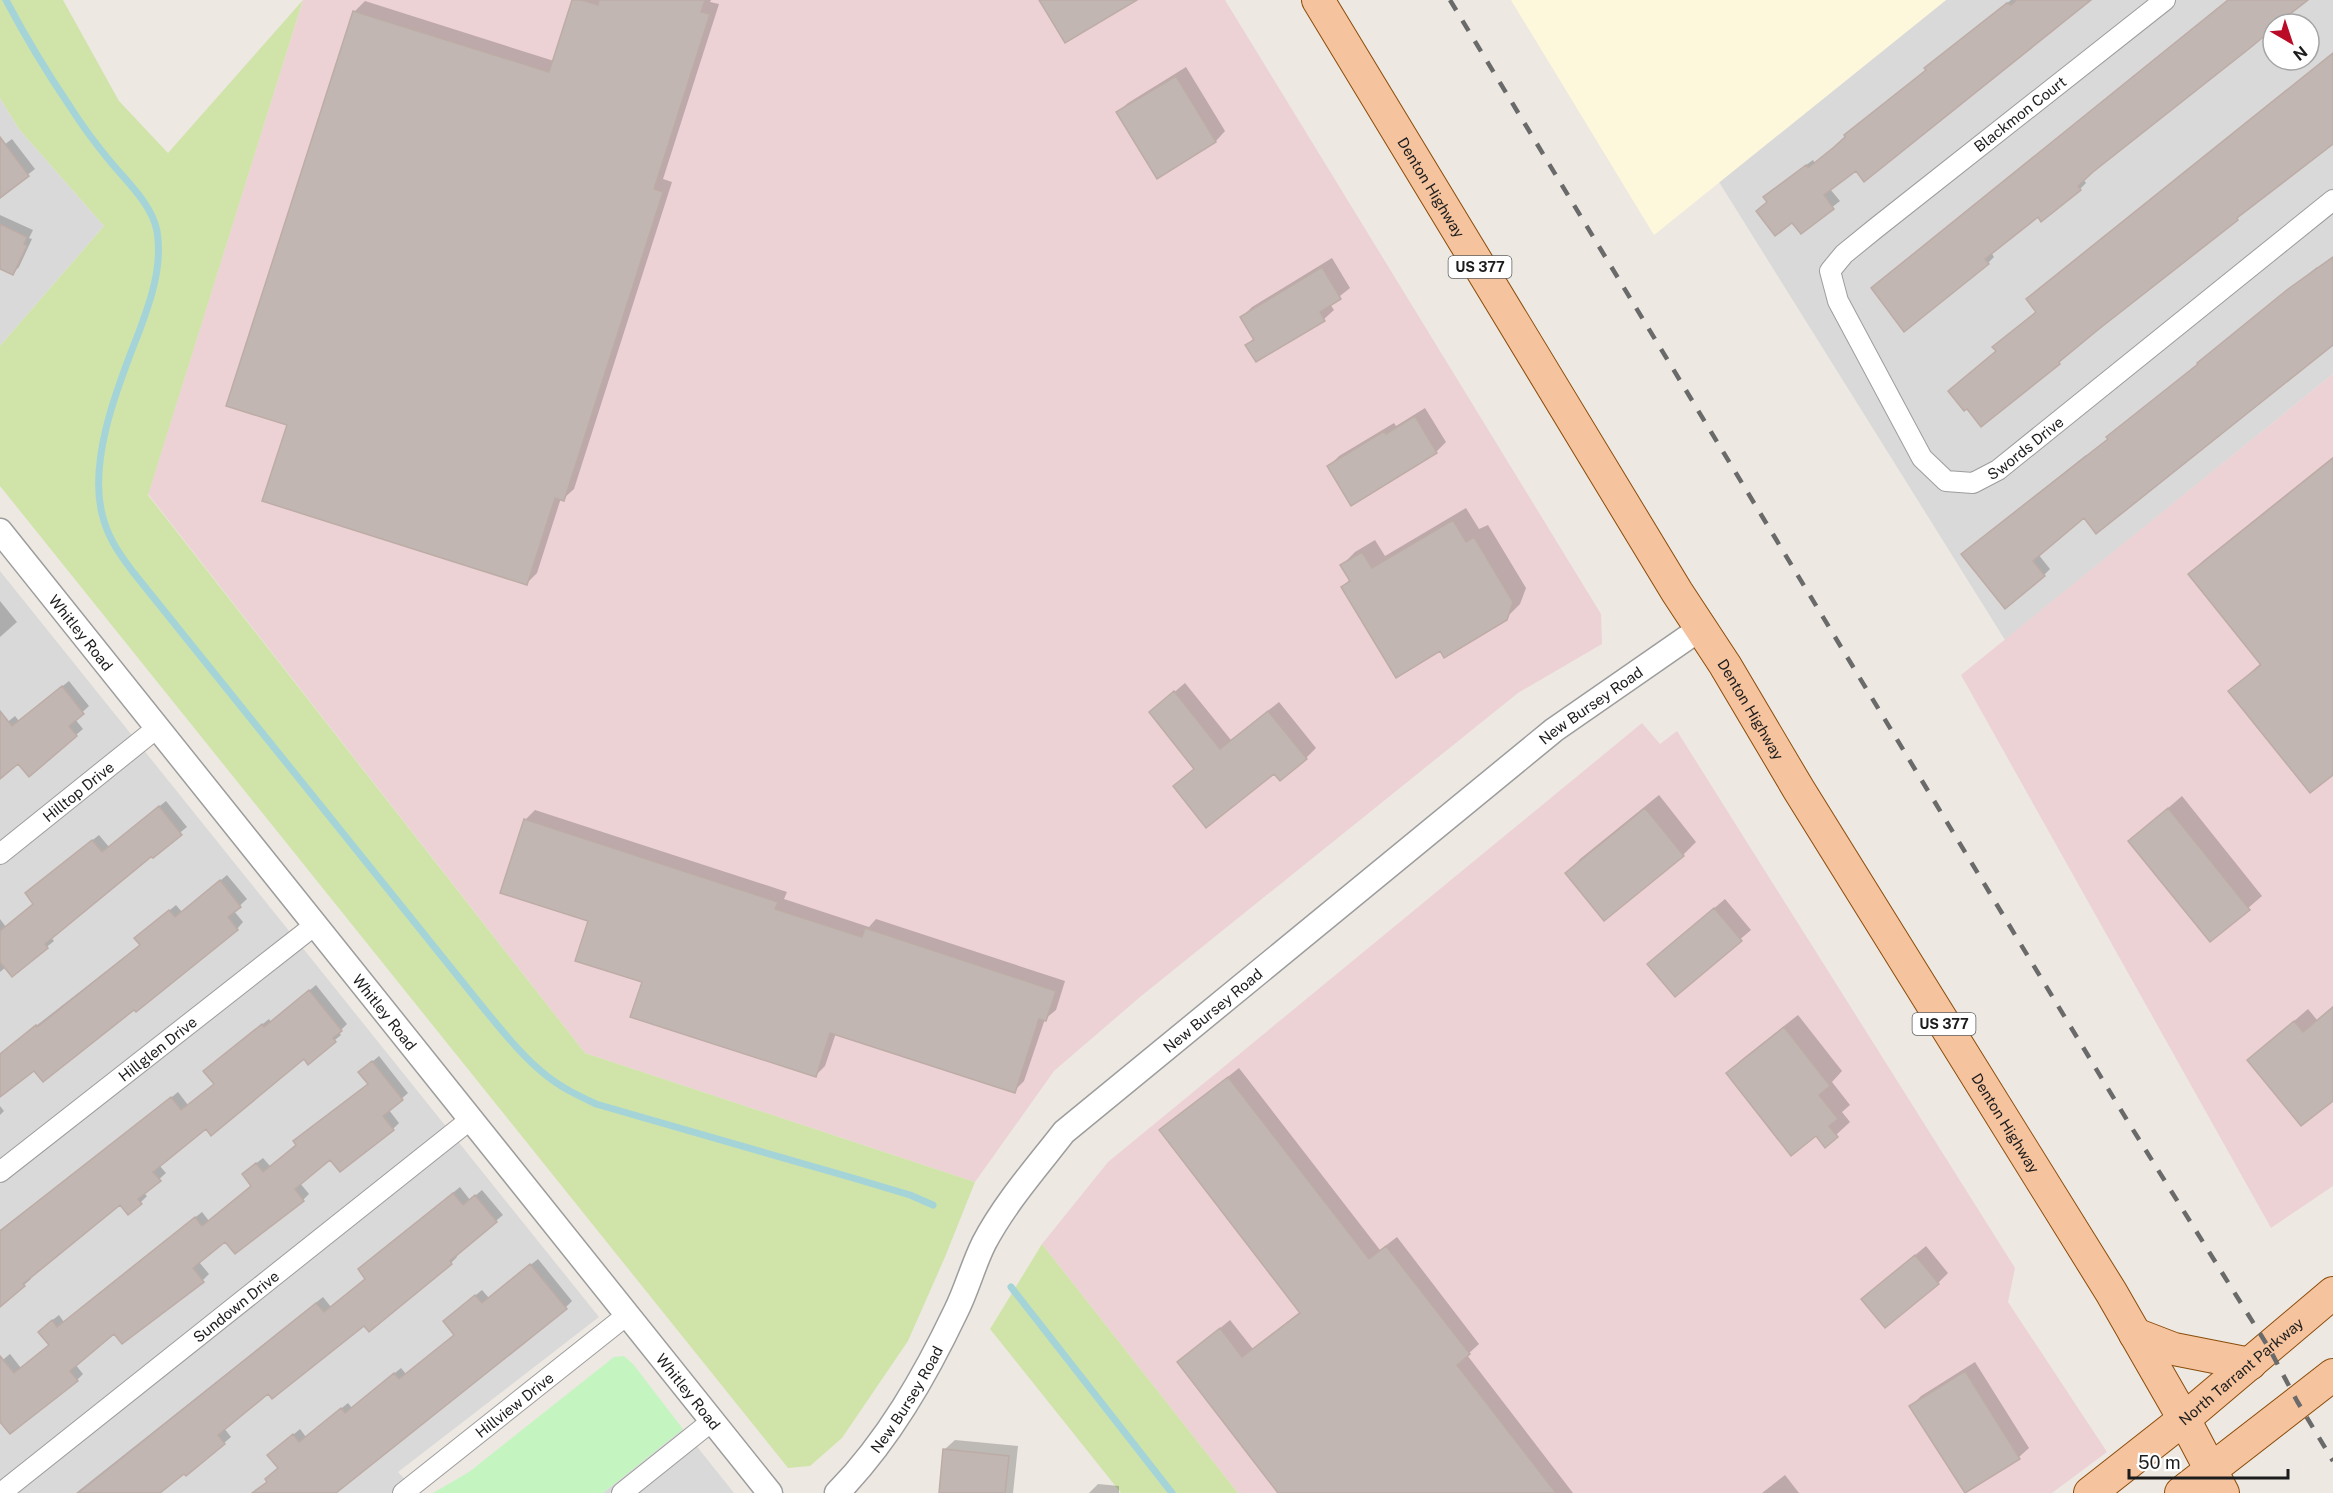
<svg xmlns="http://www.w3.org/2000/svg" width="2333" height="1493" font-family="'Public Sans',sans-serif">
<style>
.residential{fill:#dad9d9;fill-rule:evenodd}
.commercial{fill:#edd2d5}
.education{fill:#fdf8db}
.grass{fill:#d0e4aa}
.park{fill:#c4f5c1}
.shadow{fill:#0003}
.lines{fill:none;stroke-linecap:round;stroke-linejoin:round}
.stream{stroke:#a5d4d8;stroke-width:7}
.building{fill:#c1b6b2;stroke:#bdaca6;stroke-width:1.5}
.minor-casing{stroke:#9d9d9d;stroke-width:22}
.tertiary-casing{stroke:#9d9d9d;stroke-width:27}
.primary-casing{stroke:#8b4c09;stroke-width:34}
.minor{stroke:#fff;stroke-width:20}
.tertiary{stroke:#fff;stroke-width:24}
.primary{stroke:#f5c39e;stroke-width:32}
.rail{stroke:#6a6a6a;stroke-width:4.5;stroke-dasharray:12 12;stroke-linecap:butt}
.labels{text-anchor:middle;dominant-baseline:central;stroke-width:4.5;stroke-linejoin:round;paint-order:stroke}
.shield{fill:#fff;stroke:#606060;stroke-width:1.5}
.shield-label{font-size:14px;font-weight:bold;fill:#1c1c1c}
.street-label{font-size:15px;fill:#1c1c1c;stroke:#fff}
</style>
<rect width="100%" height="100%" fill="#ede8e2"/>
<path class="residential" d="M1946 0H2333V374L2005 640 1719 182ZM2273 24H2309V60H2273Z
M0 98 19 129 104 226 0 346Z
M0 571 599 1317 398 1472 418 1493H0Z
M683 1429 734 1493H603Z"/>
<path class="commercial" d="M303 0H1225L1601 614 1602 644 1518 693 1140 997 1054 1071 975 1182 585 1053 148 494Z
M2333 374V1186L2271 1228 1961 675Z
M1642 723 1660 744 1677 731 2015 1268 2008 1302 2107 1452 2052 1493H1238L1042 1244 1108 1162Z"/>
<path class="education" d="M1511 0H1946L1654 235Z"/>
<path class="grass" d="M0 0H63L119 101 168 153 303 0 148 495 585 1053 975 1182 945 1257 908 1341 842 1438 810 1466 788 1468 0 486V346L104 226 19 129 0 98Z
M1042 1244 1238 1493H1121L990 1329Z"/>
<path class="park" d="M624 1356 633 1364 683 1429 603 1493H433L469 1472 614 1357Z"/>
<path class="shadow" d="M574 0H711L710 2 719 4 663 179 672 182 574 489 563 499 561 498 537 573 527 583 289 424 228 405 355 11 365 1 554 61Z
M2011 0H2088L1830 189 1840 201 1801 232 1792 221 1769 202 1765 197 1771 191 1813 160 1815 163 1842 141 1927 70 1932 62Z
M2230 0H2305L2083 179 2086 183 2080 189 2038 215 1991 252 1994 257 1988 263 1904 329Z
M1186 67 1225 131 1216 141 1157 177 1118 112 1128 103Z
M12 139 35 169 0 196V148Z
M0 215 33 230 29 238 32 239 19 267 13 273 0 267Z
M2333 257V343L2084 516 2038 554 2050 569 2044 575 1969 548 2086 455 2087 456 2200 364 2205 357 2317 267 2319 269Z
M1332 258 1350 288 1330 304 1334 310 1324 319 1247 345 1254 338 1242 317 1252 307Z
M1425 408 1446 442 1436 452 1329 466 1339 456 1394 423 1396 426Z
M2333 457V774L2230 691 2261 663 2190 574 2203 561Z
M1466 508 1479 529 1488 525 1526 588 1520 604 1506 618 1441 649 1343 587 1350 579 1342 565 1355 552 1375 540 1385 556Z
M0 601 17 622 0 637Z
M69 681 89 706 75 719 83 729 29 775 19 762 0 777V728L15 716 19 721Z
M1185 683 1231 740 1279 702 1316 748 1306 758 1274 772 1195 768 1151 712Z
M1659 795 1696 842 1683 855 1567 873 1580 859Z
M2182 796 2262 896 2211 940 2130 841Z
M166 801 187 827 51 937 54 941 12 975 6 967 0 972V919L6 927 35 903 33 887 99 835 109 847Z
M535 810 787 892 784 899 869 927 876 919 1065 981 1056 1010 1045 1019 1024 1081 1014 1091 836 1033 825 1066 815 1076 643 981 590 920 525 820Z
M227 875 247 899 234 911 243 922 237 929 136 1010 135 1008 34 1068 0 1095V1054L141 944 143 932 176 905 182 912Z
M1725 899 1751 930 1675 995 1649 964Z
M316 985 347 1024 339 1032 341 1035 308 1062 304 1057 206 1127 159 1165 166 1173 144 1193 147 1196 140 1203H120L29 1277 31 1279 24 1285 0 1305V1230L86 1164 88 1165 178 1092 188 1105 215 1083 212 1065 269 1019 271 1022Z
M2333 1006V1099L2249 1060 2308 1009 2317 1020Z
M1798 1015 1842 1071 1832 1082 1850 1105 1842 1112 1850 1122 1825 1145 1816 1134 1728 1073 1741 1060Z
M379 1056 408 1093 389 1110 399 1123 393 1129 331 1158 300 1183 309 1194 303 1200 226 1240 199 1262 209 1274 203 1280 123 1342 115 1332 75 1364 83 1374 77 1380 10 1432 0 1419V1362L10 1354 21 1368 50 1344 46 1325 59 1315 64 1322 202 1212 209 1221 253 1185 250 1168 263 1158 270 1166 298 1145 301 1135 369 1083 360 1072Z
M1239 1068 1380 1250 1397 1237 1479 1344 1467 1355 1573 1493H1280L1179 1362 1230 1320 1253 1349 1301 1311 1161 1130Z
M0 1106 4 1111 0 1115Z
M460 1187 470 1200 482 1190 503 1215 456 1254 457 1257 451 1263 369 1330 364 1324 268 1392 224 1428 231 1437 224 1443 186 1474 184 1472 158 1493H76L323 1297 331 1307 367 1278 366 1263Z
M1926 1246 1948 1273 1938 1283 1863 1299Z
M538 1259 572 1301 566 1307 335 1493H253L268 1481 279 1468 276 1449 300 1429 306 1437 348 1403 352 1408 401 1368 406 1374 456 1334 451 1315 482 1290 489 1298Z
M1975 1362 2029 1448 2019 1457 1911 1406 1921 1396Z
M955 1440 1018 1446 1013 1493H940L945 1449Z
M1785 1475 1799 1493H1762Z
M1098 1484 1119 1486V1493H1089Z"/>
<g class="lines">
<path class="stream" d="M6 0C25 36 46 71 69 105 81 124 95 143 109 160 126 181 152 204 157 231 163 267 150 303 137 337 117 388 86 466 104 521 110 541 121 556 133 572L485 1010C504 1033 523 1057 547 1076 562 1088 579 1096 596 1104L853 1178 910 1195 933 1205
M1011 1287 1172 1493"/>
</g>
<path class="building" d="M572 0H582L598 5 599 0H705L701 12 710 14 654 189 663 192 564 501 555 498 527 585 262 501 287 425 226 406 353 11 549 72Z
M1039 0H1137L1065 43Z
M2017 0H2091L1864 182 1856 171 1824 195 1834 209 1801 234 1792 223 1775 236 1756 211 1767 202 1763 197 1806 165 1808 168 1834 147 1845 137 1844 135 1926 70 1924 68 2007 3 2011 5Z
M2228 0H2308L2277 24H2273V29L2250 48 2093 172 2078 186 2081 190 2041 222 2038 217 1985 259 1989 264 1904 332 1871 288Z
M2333 53V144L2237 218 2238 220 2099 329 2059 362 2060 364 1981 427 1967 409 1964 411 1948 391 1996 351 1992 347 2036 312 2026 299Z
M1176 76 1216 142 1157 179 1116 112Z
M0 137 29 176 0 198Z
M0 224 27 237 24 244 27 246 13 275 0 269Z
M2333 257V345L2096 534 2084 518 2033 561 2045 576 2005 609 1961 554 2108 439 2106 437 2198 364 2197 363 2288 289Z
M1322 267 1341 299 1320 312 1325 321 1256 362 1245 345 1254 340 1240 317Z
M1415 416 1437 453 1351 506 1327 466 1384 431 1386 434Z
M2333 458V775L2310 793 2228 691 2261 665 2188 574Z
M1453 520 1466 542 1474 537 1513 602 1507 620 1444 658 1440 651 1396 678 1341 587 1350 581 1340 565 1362 552 1372 568Z
M62 686 84 714 69 726 77 736 29 777 18 764 0 779V711L12 726Z
M1174 691 1220 749 1268 711 1307 759 1280 781 1274 774 1206 828 1173 786 1194 769 1149 712Z
M159 806 182 835 153 858 151 857 45 944 48 948 12 977 0 962V931L33 904 25 893 92 840 102 852Z
M1645 808 1684 856 1604 921 1565 873Z
M2168 808 2250 910 2210 942 2128 841Z
M524 819 778 902 775 909 862 937 865 928 1056 991 1046 1021 1039 1019 1015 1093 830 1033 816 1077 630 1017 642 982 575 961 588 921 500 893Z
M220 880 241 907 228 917 238 930 136 1012 134 1010 43 1082 34 1071 0 1097V1054L36 1025 37 1027 140 945 134 938 169 910 175 917Z
M1714 908 1742 941 1675 997 1647 964Z
M309 990 342 1031 333 1038 336 1042 308 1065 304 1059 211 1136 206 1129 153 1172 161 1181 138 1199 142 1204 128 1215 120 1205 23 1284 25 1286 0 1307V1231L171 1097 181 1110 214 1084 203 1071 262 1024 264 1027Z
M2333 1007V1101L2301 1126 2247 1060 2294 1021 2303 1032Z
M1784 1027 1830 1086 1819 1095 1838 1119 1829 1126 1838 1137 1825 1148 1816 1136 1791 1156 1726 1073Z
M372 1061 403 1100 383 1116 394 1130 340 1172 330 1160 295 1189 304 1201 235 1254 225 1242 193 1268 204 1282 122 1344 114 1334 70 1371 78 1381 10 1434 0 1422V1356L14 1373 49 1345 38 1332 52 1320 57 1327 195 1217 202 1226 251 1186 242 1174 256 1163 263 1172 296 1145 293 1141 368 1084 358 1072Z
M1228 1077 1369 1259 1386 1246 1470 1354 1457 1365 1556 1493H1278L1177 1362 1220 1328 1242 1357 1300 1313 1159 1130Z
M453 1193 463 1205 475 1195 497 1222 450 1261 452 1264 369 1332 364 1326 272 1399 268 1394 218 1435 225 1444 186 1476 184 1474 160 1493H78L316 1303 324 1312 365 1279 358 1269Z
M1915 1255 1939 1284 1885 1328 1861 1299Z
M530 1264 567 1309 336 1493H252L267 1482 265 1479 278 1468 267 1455 293 1434 299 1442 341 1408 345 1413 394 1373 399 1379 454 1335 443 1321 475 1295 482 1303Z
M1965 1371 2020 1459 1965 1493 1909 1406Z
M943 1449 1009 1456 1005 1493H939Z"/>
<g class="lines">
<defs>
<g id="minor">
<path id="s1" d="M2165 0 1876 228 1844 254 1830 271 1838 301 1922 458 1946 481 1973 483 1998 470 2333 200"/>
<path id="s2" d="M0 854 157 728"/>
<path id="s3" d="M0 1172 315 925"/>
<path id="s4" d="M1 1493 471 1119"/>
<path id="s5" d="M403 1493 627 1315"/>
<path d="M622 1493 712 1421"/>
</g>
<g id="tertiary">
<path id="s6" d="M0 531 770 1493"/>
<path id="s7" d="M837 1493C888 1441 925 1376 956 1311 967 1289 973 1265 984 1243 1005 1203 1036 1168 1064 1132L1554 730 1701 628"/>
</g>
<g id="primary">
<path id="s8" d="M1318 0 1677 592 1725 665 1799 790 2111 1292 2184 1419 2223 1493"/>
<path d="M2135 1334 2174 1349 2250 1364"/>
<path id="s9" d="M2090 1493 2184 1419 2333 1293"/>
<path d="M2181 1493 2333 1375"/>
</g>
</defs>
<use href="#minor" class="minor-casing"/>
<use href="#tertiary" class="tertiary-casing"/>
<use href="#primary" class="primary-casing"/>
<use href="#minor" class="minor"/>
<use href="#tertiary" class="tertiary"/>
<use href="#primary" class="primary"/>
<path class="rail" d="M1450 0 2130 1125 2269 1348 2297 1401 2333 1461"/>
</g>
<g class="labels">
<g class="shield">
<rect x="1448.5" y="256" width="63" height="22" rx="4.5"/>
<rect x="1912.5" y="1013" width="63" height="22" rx="4.5"/>
</g>
<g class="shield-label">
<text x="1480" y="267">US 377</text>
<text x="1944" y="1024">US 377</text>
</g>
<g class="street-label">
<text transform="translate(2020 114) rotate(-38)">Blackmon Court</text>
<text stroke="none"><textPath href="#s8" startOffset="219">Denton Highway</textPath></text>
<text stroke="none"><textPath href="#s1" startOffset="764">Swords Drive</textPath></text>
<text stroke="none"><textPath href="#s6" startOffset="130">Whitley Road</textPath></text>
<text stroke="none"><textPath href="#s7" startOffset="1107">New Bursey Road</textPath></text>
<text stroke="none"><textPath href="#s8" startOffset="831">Denton Highway</textPath></text>
<text stroke="none"><textPath href="#s2" startOffset="100">Hilltop Drive</textPath></text>
<text stroke="none"><textPath href="#s7" startOffset="621">New Bursey Road</textPath></text>
<text stroke="none"><textPath href="#s6" startOffset="616">Whitley Road</textPath></text>
<text stroke="none"><textPath href="#s3" startOffset="200">Hillglen Drive</textPath></text>
<text stroke="none"><textPath href="#s8" startOffset="1317">Denton Highway</textPath></text>
<text stroke="none"><textPath href="#s4" startOffset="300">Sundown Drive</textPath></text>
<text stroke="none"><textPath href="#s9" startOffset="194">North Tarrant Parkway</textPath></text>
<text stroke="none"><textPath href="#s6" startOffset="1102">Whitley Road</textPath></text>
<text stroke="none"><textPath href="#s7" startOffset="117">New Bursey Road</textPath></text>
<text stroke="none"><textPath href="#s5" startOffset="142">Hillview Drive</textPath></text>
</g>
</g>
<g transform="translate(2291 42) rotate(141)"><circle r="28" fill="#ffffff" stroke="#a4a4a4" stroke-width="1.5"/>
<path d="M0-4.5L10 22L0 15L-10 22Z" fill="#bb0c27"/>
<text y="-9" font-size="16" font-weight="bold" text-anchor="middle" fill="#1c1c1c">N</text>
</g>
<path d="M2129 1469v9h159v-9" fill="none" stroke="#1c1c1c" stroke-width="3"/>
<text x="2138" y="1469" font-size="18" fill="#1c1c1c" stroke="#ffffff" stroke-width="4.5" paint-order="stroke">50 m</text>
</svg>
